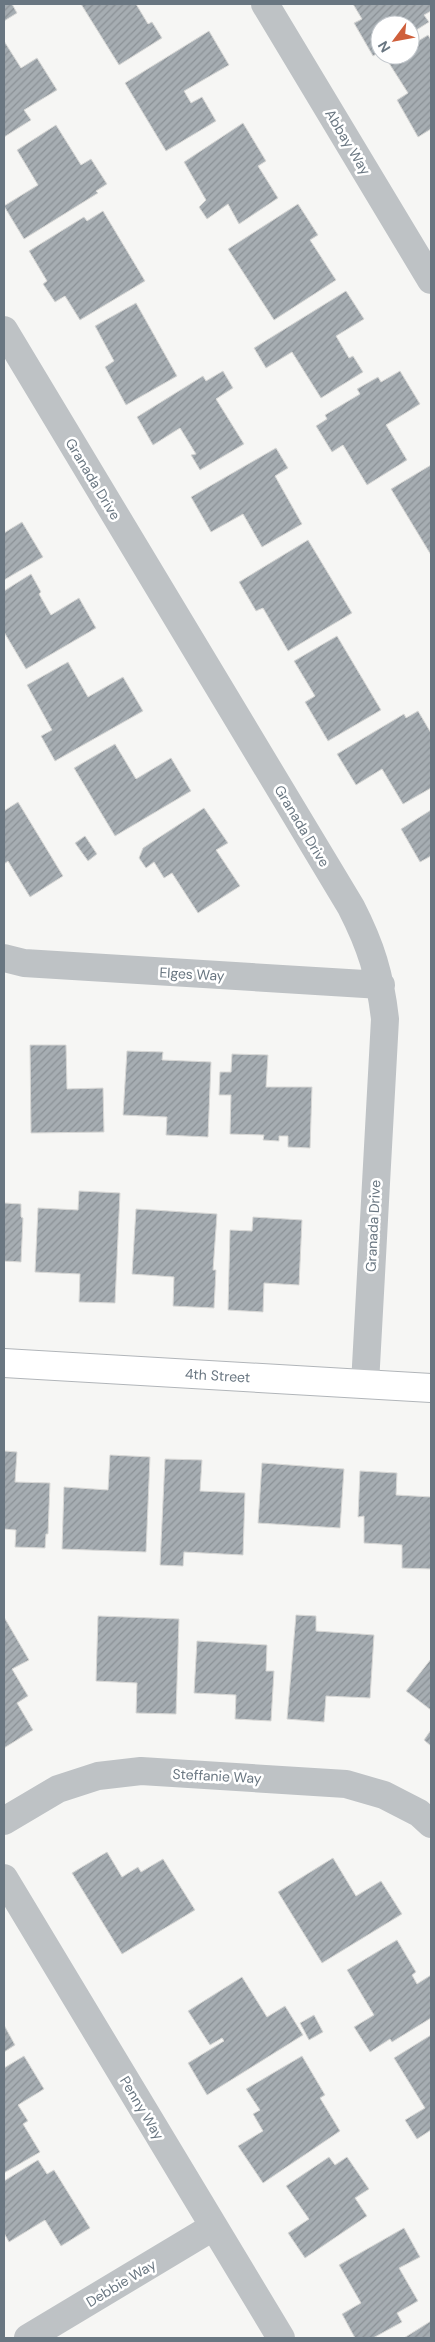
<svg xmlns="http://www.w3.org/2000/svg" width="435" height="2342" font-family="'DM Sans',sans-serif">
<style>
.building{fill:url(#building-hatch);stroke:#d8d8d6}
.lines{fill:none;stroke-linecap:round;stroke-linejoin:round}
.secondary-casing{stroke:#b1b5b9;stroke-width:30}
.street{stroke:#bec2c5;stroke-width:28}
.secondary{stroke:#fff;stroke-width:28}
.labels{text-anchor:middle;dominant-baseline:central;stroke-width:5;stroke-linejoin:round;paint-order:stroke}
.street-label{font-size:14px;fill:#697681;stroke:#fff}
</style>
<defs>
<pattern id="building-hatch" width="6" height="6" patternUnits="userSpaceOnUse" patternTransform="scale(1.25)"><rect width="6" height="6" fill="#a6adb2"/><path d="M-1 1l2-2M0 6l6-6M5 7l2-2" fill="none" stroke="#8b9196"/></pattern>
</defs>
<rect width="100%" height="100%" fill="#f6f6f4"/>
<path class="building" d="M4 4H12L17 13 4 21Z
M81 4H136L148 24 152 22 162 38 119 65Z
M353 4H431V11L424 15 429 22 410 34V25H380V52L373 56 354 23 362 19Z
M209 31 229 65 184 91 191 103 202 97 216 121 166 151 125 83Z
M428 35 431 40V129L418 137 397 100 408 93 387 60 395 55H410V46Z
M4 41 21 68 37 58 57 90 24 110 31 120 4 137Z
M243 123 266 161 258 166 278 198 239 224 228 204 207 219 199 207 206 200 184 162Z
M56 125 81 165 91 159 107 184 96 191 98 193 24 239 4 206 38 185 17 150Z
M298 204 318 235 310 240 336 280 274 320 228 249Z
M103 211 145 281 80 320 65 296 55 302 43 284 47 281 29 251 84 217 87 221Z
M346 291 364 319 336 336 349 358 353 356 363 372 321 398 292 352 266 368 254 348Z
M136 303 177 376 126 405 105 367 114 361 95 326Z
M223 371 233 388 216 399 244 444 200 470 191 455 196 454 180 428 153 445 137 417 203 376 206 381Z
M400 371 420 404 386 425 407 460 367 485 343 445 332 452 316 426 327 419 325 415 360 394 357 389 378 377 381 382Z
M276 448 288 468 275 476 302 524 262 547 243 514 211 532 191 497Z
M431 465V555L391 489Z
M22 522 43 557 4 580V533Z
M308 540 352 613 288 651 263 608 256 611 239 582Z
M31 574 41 592 39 594 51 615 79 598 96 628 26 669 4 632V591Z
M337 636 381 710 328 741 305 702 315 696 294 661Z
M68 662 88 697 123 677 143 711 55 761 41 736 52 730 27 685Z
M418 711 431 733V788L403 804 382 769 356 785 337 754 404 714 406 718Z
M115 744 136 779 171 758 191 791 115 836 74 768Z
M18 802 63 876 30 897 8 861 4 864V811Z
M204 808 228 843 216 850 240 886 198 913 172 873 164 878 154 862 146 868 139 858 143 848Z
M431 810V856L420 862 401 829Z
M85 836 97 854 88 861 75 843Z
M30 1045H66L67 1089 103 1088 104 1132 31 1133Z
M127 1051 163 1052 162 1060 211 1062 208 1137 166 1135 167 1117 123 1115Z
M232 1054 268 1055 266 1087H312L310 1148 288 1147V1136H279V1141L263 1140 264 1135 230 1134 231 1095H219L220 1072H231Z
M79 1191 120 1193 115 1303 79 1302 80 1274 35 1272 38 1208 78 1210Z
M4 1203 21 1204V1217L23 1218 21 1262 4 1261Z
M136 1209 217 1214 213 1270H216L214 1308 173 1306 174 1277 132 1274Z
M253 1217 302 1220 299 1285 264 1283 263 1312 228 1310 230 1230 252 1231Z
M4 1451 17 1452 15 1482 50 1483 48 1534H46L45 1548 15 1547 16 1530 4 1529Z
M110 1455 150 1457 146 1552 62 1549 64 1487 108 1490Z
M165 1459 202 1460 200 1491 245 1493 243 1555 184 1552 183 1566 160 1565Z
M262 1463 344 1469 340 1528 258 1523Z
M360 1471 397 1473 396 1495 431 1497V1569L402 1568V1545L364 1543V1516L358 1517Z
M296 1615 316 1616V1631L374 1635 370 1698 326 1696 324 1722 287 1719Z
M98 1616 179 1619 176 1714 136 1713 137 1683 96 1681Z
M4 1617 29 1660 12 1669 28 1696 17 1703 33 1730 4 1748Z
M197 1641 267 1645 266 1671H274L271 1721 235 1719 236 1695 194 1693Z
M431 1659V1710L406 1691Z
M431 1730V1746L424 1740Z
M107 1852 122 1877 138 1867 141 1872 163 1859 195 1910 122 1954 72 1873Z
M333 1858 356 1896 381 1881 402 1914 322 1963 278 1892Z
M397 1940 416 1972 412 1975 417 1984 431 1975V2018L392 2042 390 2039 370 2052 354 2027 374 2015 347 1970Z
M242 1977 267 2017 285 2006 303 2035 207 2095 188 2063 224 2041 222 2038 210 2045 188 2011Z
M314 2015 323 2032 309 2040 300 2023Z
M4 2025 15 2045 4 2052Z
M431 2035V2130L417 2139 405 2120 425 2108 394 2058Z
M24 2056 44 2089 18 2105 28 2121 23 2124 40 2152 4 2173V2068Z
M302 2056 325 2095 320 2098 340 2131 263 2183 238 2146 263 2131 253 2114 260 2110 246 2089Z
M329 2157 335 2165 347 2157 369 2189 355 2198 367 2216 305 2258 288 2233 309 2219 286 2186Z
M38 2160 47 2174 54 2170 90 2228 61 2246 45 2220 9 2242 4 2233V2181Z
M404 2228 420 2257 399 2268 418 2301 397 2313 402 2322 373 2338H355L342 2314 361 2303 339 2265Z
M431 2321V2338H404Z"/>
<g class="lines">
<defs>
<g id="secondary">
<path id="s1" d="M4 1363 431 1388"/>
</g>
</defs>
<use href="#secondary" class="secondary-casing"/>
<path class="street" d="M265 4 431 280
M4 330 351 907C371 946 380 975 385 1019L365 1384
M4 958 24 963 381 985
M4 1821 58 1789 98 1776 141 1771 346 1784 384 1795 419 1813 431 1824
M4 1878 281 2338
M28 2338 213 2227"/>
<use href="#secondary" class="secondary"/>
</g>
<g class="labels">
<g class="street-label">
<text transform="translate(348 142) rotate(59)">Abbay Way</text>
<text transform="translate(93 479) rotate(59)">Granada Drive</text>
<text transform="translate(302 826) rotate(59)">Granada Drive</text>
<text transform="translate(192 974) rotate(3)">Elges Way</text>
<text transform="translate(373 1226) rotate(-87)">Granada Drive</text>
<text stroke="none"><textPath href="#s1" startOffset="214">4th Street</textPath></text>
<text transform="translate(217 1776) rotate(3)">Steffanie Way</text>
<text transform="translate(142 2108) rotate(59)">Penny Way</text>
<text transform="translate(121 2283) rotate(-31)">Debbie Way</text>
</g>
</g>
<rect width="435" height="2342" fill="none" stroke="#697681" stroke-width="10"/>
<g transform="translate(395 40) rotate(238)"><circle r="24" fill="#ffffff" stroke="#c3c8cd"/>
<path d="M0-4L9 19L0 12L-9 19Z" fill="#cf5f3b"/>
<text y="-8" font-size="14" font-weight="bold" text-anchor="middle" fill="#697681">N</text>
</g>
</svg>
